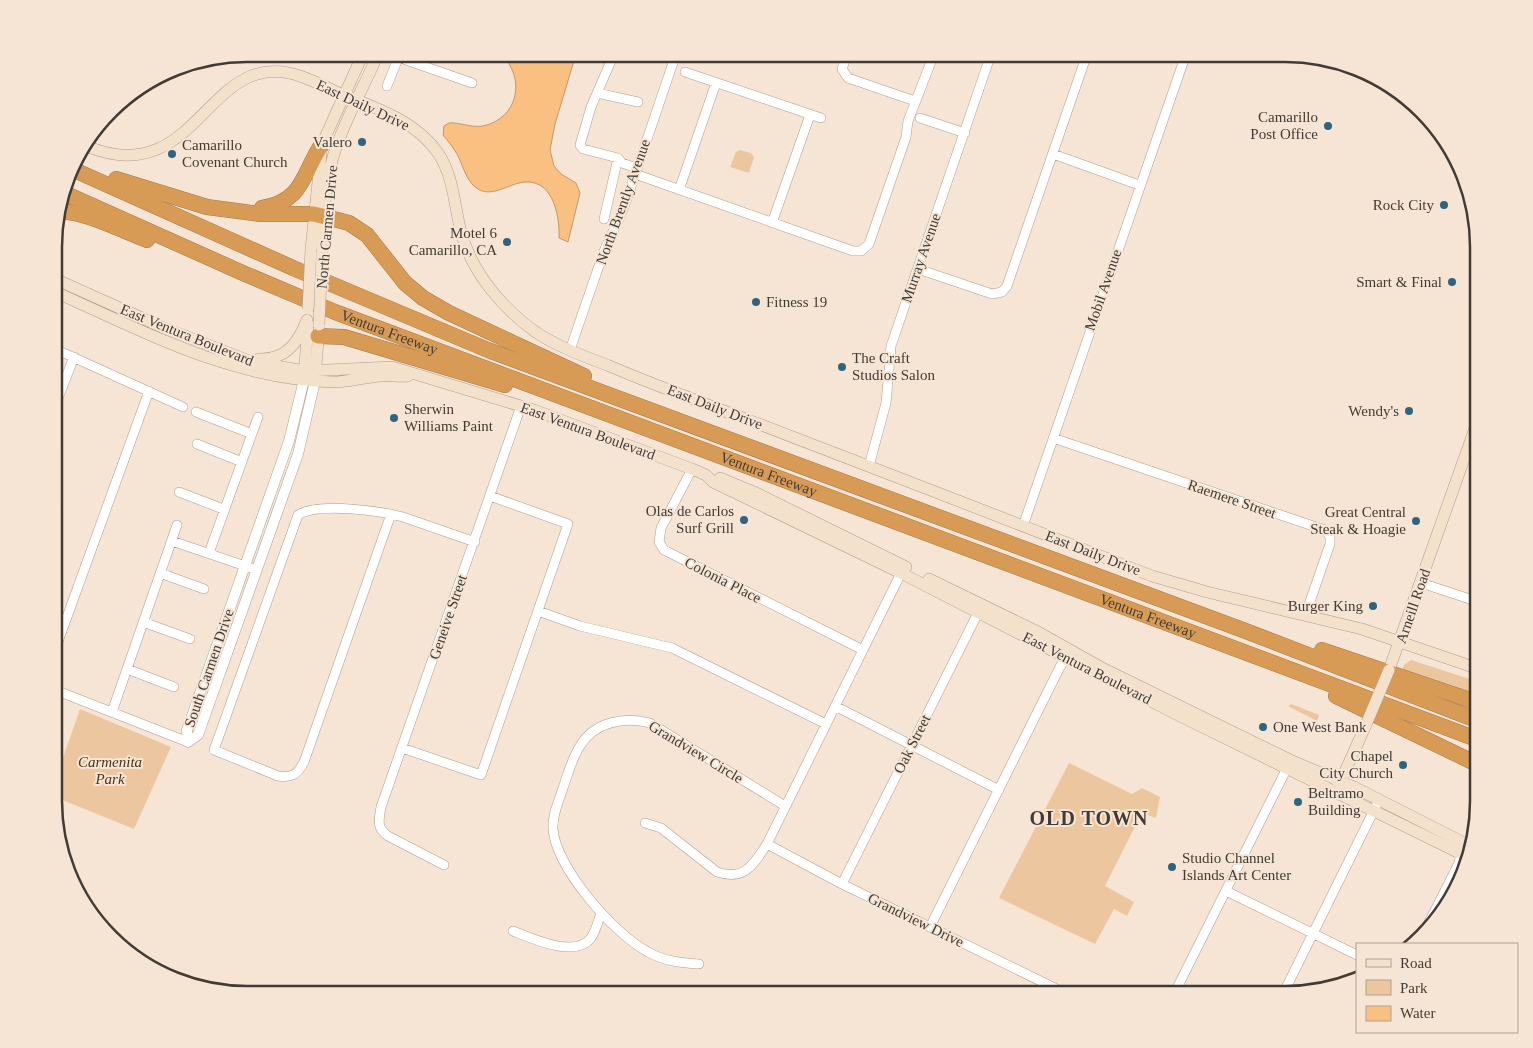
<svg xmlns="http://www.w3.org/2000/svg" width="1533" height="1048" font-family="'Times New Roman',serif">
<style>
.green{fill:#ecc69f}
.water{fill:#fac081;stroke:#c3986a}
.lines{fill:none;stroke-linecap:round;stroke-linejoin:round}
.minor-casing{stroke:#ae9e8e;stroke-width:10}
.tertiary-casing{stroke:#ae9e8e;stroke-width:11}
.secondary-casing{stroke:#ae9e8e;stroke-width:12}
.motorway-casing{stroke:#a4794a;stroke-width:16}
.minor{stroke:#fff;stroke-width:9}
.tertiary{stroke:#fff;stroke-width:10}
.secondary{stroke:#f3e1cc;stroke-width:11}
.motorway{stroke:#d89b55;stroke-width:15}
.secondary-bridge-casing{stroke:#ae9e8e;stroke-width:12;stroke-linecap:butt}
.secondary-bridge{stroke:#f3e1cc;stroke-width:11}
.poi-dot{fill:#2e6480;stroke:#f6e5d4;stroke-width:2}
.labels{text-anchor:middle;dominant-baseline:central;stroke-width:4;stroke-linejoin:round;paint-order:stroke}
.street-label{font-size:15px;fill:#423b35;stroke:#f6e5d4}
.poi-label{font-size:15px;fill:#423b35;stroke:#f6e5d4;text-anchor:end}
.park-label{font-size:15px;font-style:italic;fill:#4a3317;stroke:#f6e5d4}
.district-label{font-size:20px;font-weight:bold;letter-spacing:1px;fill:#423b35;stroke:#f6e5d4}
.rim{fill:none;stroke:#423b35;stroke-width:2.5}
</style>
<rect width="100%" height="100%" fill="#f6e5d4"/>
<path class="green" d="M740 150 751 153 754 157 749 173 730 167 736 152Z
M1411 660 1479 682V697L1401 671 1404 665Z
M1291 704 1319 715 1317 721 1288 706Z
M80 709 171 747 134 829 55 797V781Z
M1069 763 1132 794 1142 788 1160 797 1156 818 1142 813 1105 886 1134 902 1127 916 1114 909 1095 944 999 898Z"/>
<path class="water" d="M501 54H576L555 124 550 150 554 166 561 174 576 183 580 193 568 242 559 238C560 214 552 175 519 183 506 186 491 197 478 189 466 182 463 165 457 154 453 147 448 141 443 135L444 126 449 123C460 122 471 128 483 126 519 118 526 78 501 54Z"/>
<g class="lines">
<defs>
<path id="minor" d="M397 54 406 60 472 83
M614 54 591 107 580 145 583 149 618 158 622 163 637 168
M847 54 842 69 848 78 915 101
M685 72 821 118
M387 86 399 56
M597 93 638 102
M920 118 965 133
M1053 154 1139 185
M635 174 853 251H861L869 244 906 137 908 121 934 54
M679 190 716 83
M604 219 618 158
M772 223 810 115
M918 269 992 294 1002 292 1007 286 1087 54
M55 349 183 407
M570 350 604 251 623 210 676 54
M55 406 74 357
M196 412 252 434
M1053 438 1325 530 1330 536V544L1305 616
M197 444 242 462
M1466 453 1479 458
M869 466 886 403 891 346 991 54
M692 469 661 528 659 542 664 550 863 650
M179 492 223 509
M391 514 304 762C297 775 292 778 278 776L214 750 298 515C319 502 380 511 403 517L475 542
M1023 526 1186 54
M172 541 257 570
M209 553 258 417
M160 573 204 589
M1421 583 1479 602
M538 611 580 626 672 648 826 724
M143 622 190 639
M55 650 149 391
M127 669 174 687
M55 690 188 742
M835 706 999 790
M112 712 177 525
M402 748 481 775 568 524 490 496
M645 823 661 828 717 872C745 881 753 865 767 844L903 569
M767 844 842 884 1067 994
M444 865 388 836C376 828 379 819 381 807L521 406
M842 884 981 607
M1226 891 1357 955
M930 927 1060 667 1069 653
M1425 930 1459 863 1462 848
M513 931C531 938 575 959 591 938 596 931 598 921 601 913
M699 964C681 963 664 961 648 952 614 934 556 868 553 829 552 815 559 801 563 788 568 774 572 758 580 746 594 722 625 716 650 723L785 806
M1174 994 1289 764
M1283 994 1376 806"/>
<path id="tertiary" d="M304 380 289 441 187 730 188 742 198 735 298 454 315 381"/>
<path id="secondary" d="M86 146C200 193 206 44 300 76 314 81 328 88 341 94 376 108 415 120 438 153 454 177 454 205 461 232 472 273 503 309 537 333 559 347 583 356 607 365 654 385 703 403 751 421 885 472 1018 524 1152 576L1207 592 1362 629 1479 669
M311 249 322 144 363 54
M322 253C324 217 324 179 337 145 348 114 365 85 378 54
M55 279 162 327 252 362 306 371 392 367 534 410 692 469 706 475 713 482 901 573 1180 716 1470 858
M55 292C145 332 231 379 332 382 349 382 365 377 381 376 390 375 399 377 408 376
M259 359C286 360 298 343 307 320
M315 376 319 330
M304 378 308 324
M720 478 754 492 906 567
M929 579 1038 632 1104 669 1290 760 1354 787 1472 847
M1389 670 1479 417
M1338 787 1365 727"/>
<g id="motorway">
<path d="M72 169 293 268 488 350 1243 630 1479 721"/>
<path d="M116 179 207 207 260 214H314L349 223 367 235 405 283 423 298 449 313 584 376"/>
<path id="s1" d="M64 193 245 274 335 312 1479 740"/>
<path d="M262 208C304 201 302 174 322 144"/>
<path d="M58 212C84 210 122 231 147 240"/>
<path d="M318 336 344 337 505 385"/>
<path d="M1322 650 1479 703"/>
<path d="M1336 696 1479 765"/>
</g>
</defs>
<use href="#minor" class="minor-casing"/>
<use href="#tertiary" class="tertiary-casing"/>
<use href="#secondary" class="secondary-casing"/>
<use href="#motorway" class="motorway-casing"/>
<use href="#minor" class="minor"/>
<use href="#tertiary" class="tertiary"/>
<use href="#secondary" class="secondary"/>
<use href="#motorway" class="motorway"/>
<defs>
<path id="secondary-bridge" d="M308 309 311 249
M319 325 322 253
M1365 727 1389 670"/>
</defs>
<use href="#secondary-bridge" class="secondary-bridge-casing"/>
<use href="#secondary-bridge" class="secondary-bridge"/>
</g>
<g class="poi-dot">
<circle cx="1328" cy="126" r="5"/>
<circle cx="362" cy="142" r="5"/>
<circle cx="172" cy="154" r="5"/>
<circle cx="1444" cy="205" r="5"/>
<circle cx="507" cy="242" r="5"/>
<circle cx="1452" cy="282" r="5"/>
<circle cx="756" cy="302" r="5"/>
<circle cx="842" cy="367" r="5"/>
<circle cx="1409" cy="411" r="5"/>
<circle cx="394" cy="418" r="5"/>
<circle cx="744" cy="520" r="5"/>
<circle cx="1416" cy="521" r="5"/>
<circle cx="1373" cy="606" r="5"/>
<circle cx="1263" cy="727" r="5"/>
<circle cx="1403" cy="765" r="5"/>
<circle cx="1298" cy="802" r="5"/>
<circle cx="1172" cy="867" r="5"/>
</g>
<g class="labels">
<g class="street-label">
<text transform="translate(363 105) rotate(25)">East Daily Drive</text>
<text transform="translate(623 202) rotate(-70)">North Brently Avenue</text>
<text transform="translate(327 227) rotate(-85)">North Carmen Drive</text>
<text transform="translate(921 258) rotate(-71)">Murray Avenue</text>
<text transform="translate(1103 290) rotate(-71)">Mobil Avenue</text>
<text stroke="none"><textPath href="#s1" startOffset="354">Ventura Freeway</textPath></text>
<text transform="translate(187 335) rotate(22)">East Ventura Boulevard</text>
<text transform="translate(715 407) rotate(21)">East Daily Drive</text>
<text transform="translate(588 431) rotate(20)">East Ventura Boulevard</text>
<text stroke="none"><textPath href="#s1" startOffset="759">Ventura Freeway</textPath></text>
<text transform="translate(1232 499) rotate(19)">Raemere Street</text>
<text transform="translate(1093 553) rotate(21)">East Daily Drive</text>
<text transform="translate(723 580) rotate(27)">Colonia Place</text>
<text transform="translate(1413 606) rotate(-71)">Arneill Road</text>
<text stroke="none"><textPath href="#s1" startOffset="1164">Ventura Freeway</textPath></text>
<text transform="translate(448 617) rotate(-71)">Geneive Street</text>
<text transform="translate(209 668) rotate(-71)">South Carmen Drive</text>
<text transform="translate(1087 668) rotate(27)">East Ventura Boulevard</text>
<text transform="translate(912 744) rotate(-63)">Oak Street</text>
<text transform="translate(696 752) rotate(31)">Grandview Circle</text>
<text transform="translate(916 920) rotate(26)">Grandview Drive</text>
</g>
<g class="poi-label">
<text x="1318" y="117">Camarillo<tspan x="1318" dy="17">Post Office</tspan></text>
<text x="352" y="142">Valero</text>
<text x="182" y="145" text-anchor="start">Camarillo<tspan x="182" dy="17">Covenant Church</tspan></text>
<text x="1434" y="205">Rock City</text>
<text x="497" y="233">Motel 6<tspan x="497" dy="17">Camarillo, CA</tspan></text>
<text x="1442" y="282">Smart &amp; Final</text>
<text x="766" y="302" text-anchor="start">Fitness 19</text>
<text x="852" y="358" text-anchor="start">The Craft<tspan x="852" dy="17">Studios Salon</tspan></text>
<text x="404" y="409" text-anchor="start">Sherwin<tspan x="404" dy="17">Williams Paint</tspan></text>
<text x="1399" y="411">Wendy's</text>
<text x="734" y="511">Olas de Carlos<tspan x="734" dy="17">Surf Grill</tspan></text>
<text x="1406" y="512">Great Central<tspan x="1406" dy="17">Steak &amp; Hoagie</tspan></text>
<text x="1363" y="606">Burger King</text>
<text x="1273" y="727" text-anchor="start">One West Bank</text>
<text x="1393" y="756">Chapel<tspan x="1393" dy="17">City Church</tspan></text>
<text x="1308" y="793" text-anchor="start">Beltramo<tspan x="1308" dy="17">Building</tspan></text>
<text x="1182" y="858" text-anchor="start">Studio Channel<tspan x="1182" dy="17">Islands Art Center</tspan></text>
</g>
<g class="park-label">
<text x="110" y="762">Carmenita<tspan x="110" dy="17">Park</tspan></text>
</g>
<g class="district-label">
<text x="1089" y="818">OLD TOWN</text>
</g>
</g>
<path d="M0 0H1533V1048H0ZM247 62H1285A185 185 0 0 1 1470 247V801A185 185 0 0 1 1285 986H247A185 185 0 0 1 62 801V247A185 185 0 0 1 247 62Z" fill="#f6e5d4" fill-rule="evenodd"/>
<path class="rim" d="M247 62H1285A185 185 0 0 1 1470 247V801A185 185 0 0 1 1285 986H247A185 185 0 0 1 62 801V247A185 185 0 0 1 247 62Z"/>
<rect x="1356" y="943" width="162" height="90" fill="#f6e5d4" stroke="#aea194"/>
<rect x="1366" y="959" width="25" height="8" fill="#f3e1cc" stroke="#aea194"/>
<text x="1400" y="968" font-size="15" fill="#423b35">Road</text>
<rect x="1366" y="980" width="25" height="15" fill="#ecc69f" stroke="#aea194"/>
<text x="1400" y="993" font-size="15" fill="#423b35">Park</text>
<rect x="1366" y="1006" width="25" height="15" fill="#fac081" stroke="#aea194"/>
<text x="1400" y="1018" font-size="15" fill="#423b35">Water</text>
</svg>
